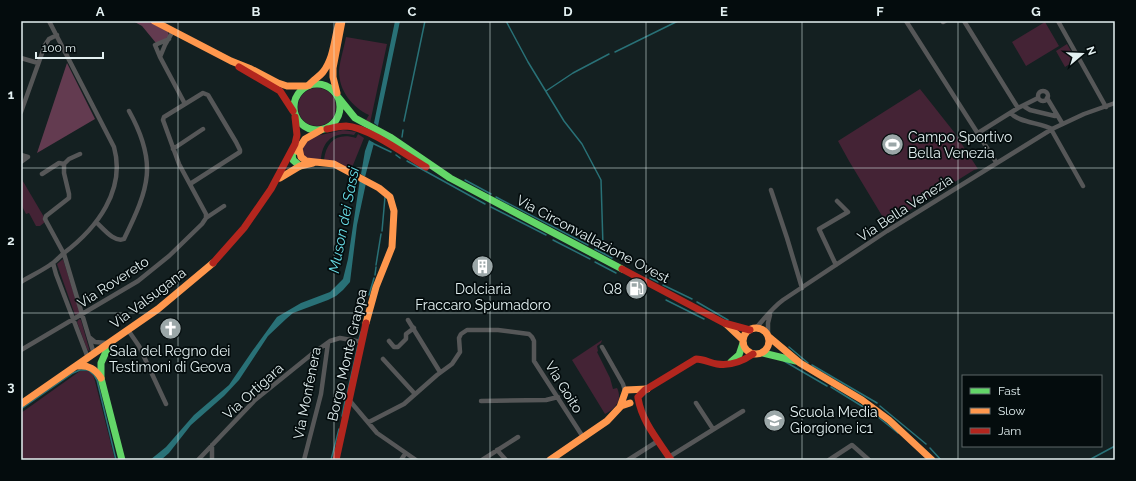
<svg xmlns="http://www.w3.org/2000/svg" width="1136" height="481" font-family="Raleway,sans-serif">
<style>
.green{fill:#442335}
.forest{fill:#633b50}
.water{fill:#297177}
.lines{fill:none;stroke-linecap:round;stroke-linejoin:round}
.stream{stroke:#297177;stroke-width:1.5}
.street{stroke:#565758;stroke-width:4.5}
.fast{stroke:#63d668;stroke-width:7}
.slow{stroke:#ff974d;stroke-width:7}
.jam{stroke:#b3261e;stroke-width:7}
.grid{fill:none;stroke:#e3f0f1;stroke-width:1;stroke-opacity:0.55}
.labels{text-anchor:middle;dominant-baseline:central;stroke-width:3.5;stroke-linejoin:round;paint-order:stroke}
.poi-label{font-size:14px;fill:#e3f0f1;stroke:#040c0d;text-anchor:start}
.street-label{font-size:14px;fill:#e3f0f1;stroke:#040c0d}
.water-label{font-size:15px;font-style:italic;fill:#68dce6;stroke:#040c0d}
.neatline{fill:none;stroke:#e3f0f1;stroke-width:1.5}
.grid-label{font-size:13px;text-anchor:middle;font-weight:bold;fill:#e3f0f1}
</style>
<rect width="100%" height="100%" fill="#142021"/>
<path class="green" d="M1045 22 1059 46 1026 66 1012 42Z
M346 37 387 44 370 123 366 120 369 115C352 107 339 91 339 71 340 60 344 48 346 37Z
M1067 44 1076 60 1065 67 1056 51Z
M298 107a19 19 0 1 1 38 0a19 19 0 1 1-38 0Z
M920 89 954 132 978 169 974 170 887 224 849 161 838 141Z
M343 130 356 132 354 135C335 131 322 140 321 160H309L304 156 301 149 306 141 316 136Z
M358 134 364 138 351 170 340 163 324 160C326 141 338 132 356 138Z
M21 178 44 217 45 222 40 226H36L29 213 26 214 21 204Z
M63 259 80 313 75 315 57 264Z
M79 319 81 320 90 352 87 349 77 322Z
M602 340 601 343 597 346 598 351 597 352 610 378 613 389 617 388C623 400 615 409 605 414L572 360Z
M80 371H88L93 375 95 381 115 460H21V413Z"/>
<path class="forest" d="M133 21H148L168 32 169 36 164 40 156 43 142 26Z
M67 63 95 119 37 153Z"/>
<path class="water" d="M395 21H400L378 126 374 123Z
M369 140 374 143 365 177 361 174 365 151Z
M360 179 366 183 357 225 350 282 343 290 336 296 328 300 293 313 286 319 268 336 239 380 224 396 191 425 169 453 161 460H150L166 447 194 415 229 385 253 350 277 317 301 303 330 292 343 279 348 259Z"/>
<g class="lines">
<path class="stream" d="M506 21 528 62 564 121 582 144 601 180 603 246 605 254
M615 52 678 21
M546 91 573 73 609 54
M404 121 425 21
M402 137 403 130
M372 143 391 152
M396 155 400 158
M407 161 485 204
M465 180 491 194
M496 197 588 245
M491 207 546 235
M382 231 385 197
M553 240 590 259
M595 249 612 258
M595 262 616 273
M376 265 381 234
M375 275 376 267
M650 278 658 282
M663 285 692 299
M369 295 374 278
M666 300 704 319
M697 302 728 320
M359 339 361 332
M789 347 808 363
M784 361 827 386
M812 365 877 403
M831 387 873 413 898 433
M346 399 358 345
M880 406 926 444
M21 409 73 373 80 370H88L94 375 97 380 116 460
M342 416 345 401
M930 448 941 460
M331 460 339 429
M1089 460 1115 446"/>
<path class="street" d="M906 21 996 162
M964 21 1018 108
M1058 21 1106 107
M943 22 945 21
M173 31 165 45 160 57 185 104
M160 57 155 45 169 39
M21 58 38 63
M1038 96a5 5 0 1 1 10 0a5 5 0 1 1-10 0Z
M1047 98 1062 123
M1024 105 1025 107 1030 110 1055 116 1057 115
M21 112 45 45 49 39 57 35
M1011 113C1017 122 1041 123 1052 129
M1051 129 1083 186
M978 133 1018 108 1038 98
M173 149 203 129
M80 154 69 159 64 164V173L69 194V198L46 216 45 219 64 254 94 354
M21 155 28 157 21 162
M42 174 59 163 64 164
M771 190 787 238 802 288
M206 218 224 206
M96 222C103 228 114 243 124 239 149 188 158 163 129 111
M53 263 56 274 88 358
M836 265 819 229 848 212 837 201
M21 282C31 276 41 271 50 265 55 262 59 257 64 253 97 228 126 190 114 147L49 21
M408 320 440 372
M756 328C765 318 772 308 783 300L887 231 1052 129 1084 114 1115 103
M128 330 139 346 166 404
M768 336V323L770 315
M89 337 95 342 107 343
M389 341 394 347H398L406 339V334L414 328
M602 347 623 384 625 391
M21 350 138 281 169 256 202 224 206 218V214L179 164 163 120 164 117 203 93 208 95 236 142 240 150V152L190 184
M383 359 415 394
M350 401 377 433 416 460
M481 401 546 400 558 397
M696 403 713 429
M369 422 404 404 437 375 452 364 460 352 459 338 461 334 467 330H498L529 334 532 337 534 341V361L583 437
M212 445V460
M497 450 506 460
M669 457 743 411
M198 460 255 400 312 354 330 341 340 338 362 342
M304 460 321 394 328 343
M401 460 405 454
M482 460 518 437
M628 460 658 441
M829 460 852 445 869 460"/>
<path class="fast" d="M294 107a23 23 0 1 1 46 0a23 23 0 1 1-46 0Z
M338 97 355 118 390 137 450 178 622 269
M295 151 292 155 293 160 300 166
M109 345 101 363V378L122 460
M763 353 796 361
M731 362 739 355 743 343"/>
<path class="slow" d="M154 21 231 61 251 69 278 83 287 86H306
M309 85C313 80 319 77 323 72 334 58 334 39 339 23
M337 93 333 77V68L342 21
M299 148 301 157 306 161 334 164 379 188 390 197 394 211 392 247 376 287 366 323
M297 151 305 139 321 130
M280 178 300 166 313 163
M726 324 743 340
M743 341a13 13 0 1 1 26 0a13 13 0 1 1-26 0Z
M769 337 800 363 862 400 889 420 932 460
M78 366C89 365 95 369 101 378
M21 404 158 309 213 263
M620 407 626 390 647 389
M550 460 607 421 621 406 630 403"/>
<path class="jam" d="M239 67 280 91 293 111
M327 129C333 128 339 126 346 126 368 127 406 155 426 167
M213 263 244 228 271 189 295 144 297 135 295 117
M622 269 724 323 750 330
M638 397 645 390 696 359C704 359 710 363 717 364 730 366 743 361 753 354
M638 398C642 422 658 440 671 460
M336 460 366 323"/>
</g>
<path class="grid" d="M178 21V460M334 21V460M490 21V460M646 21V460M802 21V460M958 21V460M21 168H1115M21 313H1115"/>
<defs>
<symbol id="stadium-disc" viewBox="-11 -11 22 22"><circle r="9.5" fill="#9ba7a8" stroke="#040c0d"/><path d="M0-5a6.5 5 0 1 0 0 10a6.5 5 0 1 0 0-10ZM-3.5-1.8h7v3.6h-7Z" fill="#fff"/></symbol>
<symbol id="building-disc" viewBox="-11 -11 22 22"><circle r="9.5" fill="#9ba7a8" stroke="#040c0d"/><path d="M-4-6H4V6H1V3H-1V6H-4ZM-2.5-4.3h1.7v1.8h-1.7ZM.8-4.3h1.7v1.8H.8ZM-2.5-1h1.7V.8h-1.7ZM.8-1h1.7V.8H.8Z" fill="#fff"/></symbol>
<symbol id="fuel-disc" viewBox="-11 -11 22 22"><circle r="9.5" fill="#9ba7a8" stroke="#040c0d"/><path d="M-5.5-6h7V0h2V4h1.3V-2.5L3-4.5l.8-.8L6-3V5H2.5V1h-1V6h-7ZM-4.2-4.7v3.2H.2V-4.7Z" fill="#fff"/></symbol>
<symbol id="church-disc" viewBox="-11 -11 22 22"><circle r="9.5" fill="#9ba7a8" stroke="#040c0d"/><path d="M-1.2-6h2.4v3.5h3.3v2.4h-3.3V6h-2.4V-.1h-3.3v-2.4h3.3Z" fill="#fff"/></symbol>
<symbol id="school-disc" viewBox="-11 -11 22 22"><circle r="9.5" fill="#9ba7a8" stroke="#040c0d"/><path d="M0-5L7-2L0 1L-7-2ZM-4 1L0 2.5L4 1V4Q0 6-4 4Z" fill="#fff"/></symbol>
</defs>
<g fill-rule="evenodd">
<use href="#stadium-disc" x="880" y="132" width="25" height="25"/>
<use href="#building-disc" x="470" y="254" width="25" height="25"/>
<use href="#fuel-disc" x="624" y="276" width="25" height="25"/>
<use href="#church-disc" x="158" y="316" width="25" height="25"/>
<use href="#school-disc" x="762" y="408" width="25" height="25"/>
</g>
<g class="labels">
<g class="poi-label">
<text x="908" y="137">Campo Sportivo<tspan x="908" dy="16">Bella Venezia</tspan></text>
<text x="483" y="289" text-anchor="middle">Dolciaria<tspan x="483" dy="16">Fraccaro Spumadoro</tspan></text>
<text x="622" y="289" text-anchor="end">Q8</text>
<text x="170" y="351" text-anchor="middle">Sala del Regno dei<tspan x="170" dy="16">Testimoni di Geova</tspan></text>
<text x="790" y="412">Scuola Media<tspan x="790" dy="16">Giorgione ic1</tspan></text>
</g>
<g class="street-label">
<text transform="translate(905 208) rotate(-33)">Via Bella Venezia</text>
<text transform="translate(593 239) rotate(28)">Via Circonvallazione Ovest</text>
<text transform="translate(113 282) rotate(-33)">Via Rovereto</text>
<text transform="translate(148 298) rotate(-37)">Via Valsugana</text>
<text transform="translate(347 355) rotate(-77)">Borgo Monte Grappa</text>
<text transform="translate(564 387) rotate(58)">Via Goito</text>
<text transform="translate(253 391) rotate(-42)">Via Ortigara</text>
<text transform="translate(307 393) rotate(-79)">Via Monfenera</text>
</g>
<g class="water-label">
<text transform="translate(344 220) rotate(-79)">Muson dei Sassi</text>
</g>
</g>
<rect width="1136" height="481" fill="none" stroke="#040c0d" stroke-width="44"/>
<rect x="962" y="375" width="140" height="72" fill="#040c0d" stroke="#5d6768"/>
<rect x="970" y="388" width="20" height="6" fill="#63d668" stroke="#5d6768"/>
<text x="998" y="395" font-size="12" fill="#e3f0f1">Fast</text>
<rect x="970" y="408" width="20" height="6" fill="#ff974d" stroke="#5d6768"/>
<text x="998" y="415" font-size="12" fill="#e3f0f1">Slow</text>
<rect x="970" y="428" width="20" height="6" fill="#b3261e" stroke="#5d6768"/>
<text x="998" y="435" font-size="12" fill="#e3f0f1">Jam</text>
<g transform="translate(1082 54) rotate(71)" stroke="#040c0d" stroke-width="3" paint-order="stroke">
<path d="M0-3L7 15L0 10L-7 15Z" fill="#e3f0f1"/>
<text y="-6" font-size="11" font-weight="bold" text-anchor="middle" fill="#e3f0f1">N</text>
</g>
<path d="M36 52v6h67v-6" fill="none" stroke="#e3f0f1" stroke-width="2"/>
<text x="42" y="52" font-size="12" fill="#e3f0f1" stroke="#040c0d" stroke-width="3" paint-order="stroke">100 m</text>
<rect x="22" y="22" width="1092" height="437" class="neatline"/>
<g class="grid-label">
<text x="100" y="16">A</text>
<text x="256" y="16">B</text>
<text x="412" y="16">C</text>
<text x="568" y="16">D</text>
<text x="724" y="16">E</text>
<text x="880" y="16">F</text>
<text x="1036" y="16">G</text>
<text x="11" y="99">1</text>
<text x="11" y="245">2</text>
<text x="11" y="391">3</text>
</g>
</svg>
